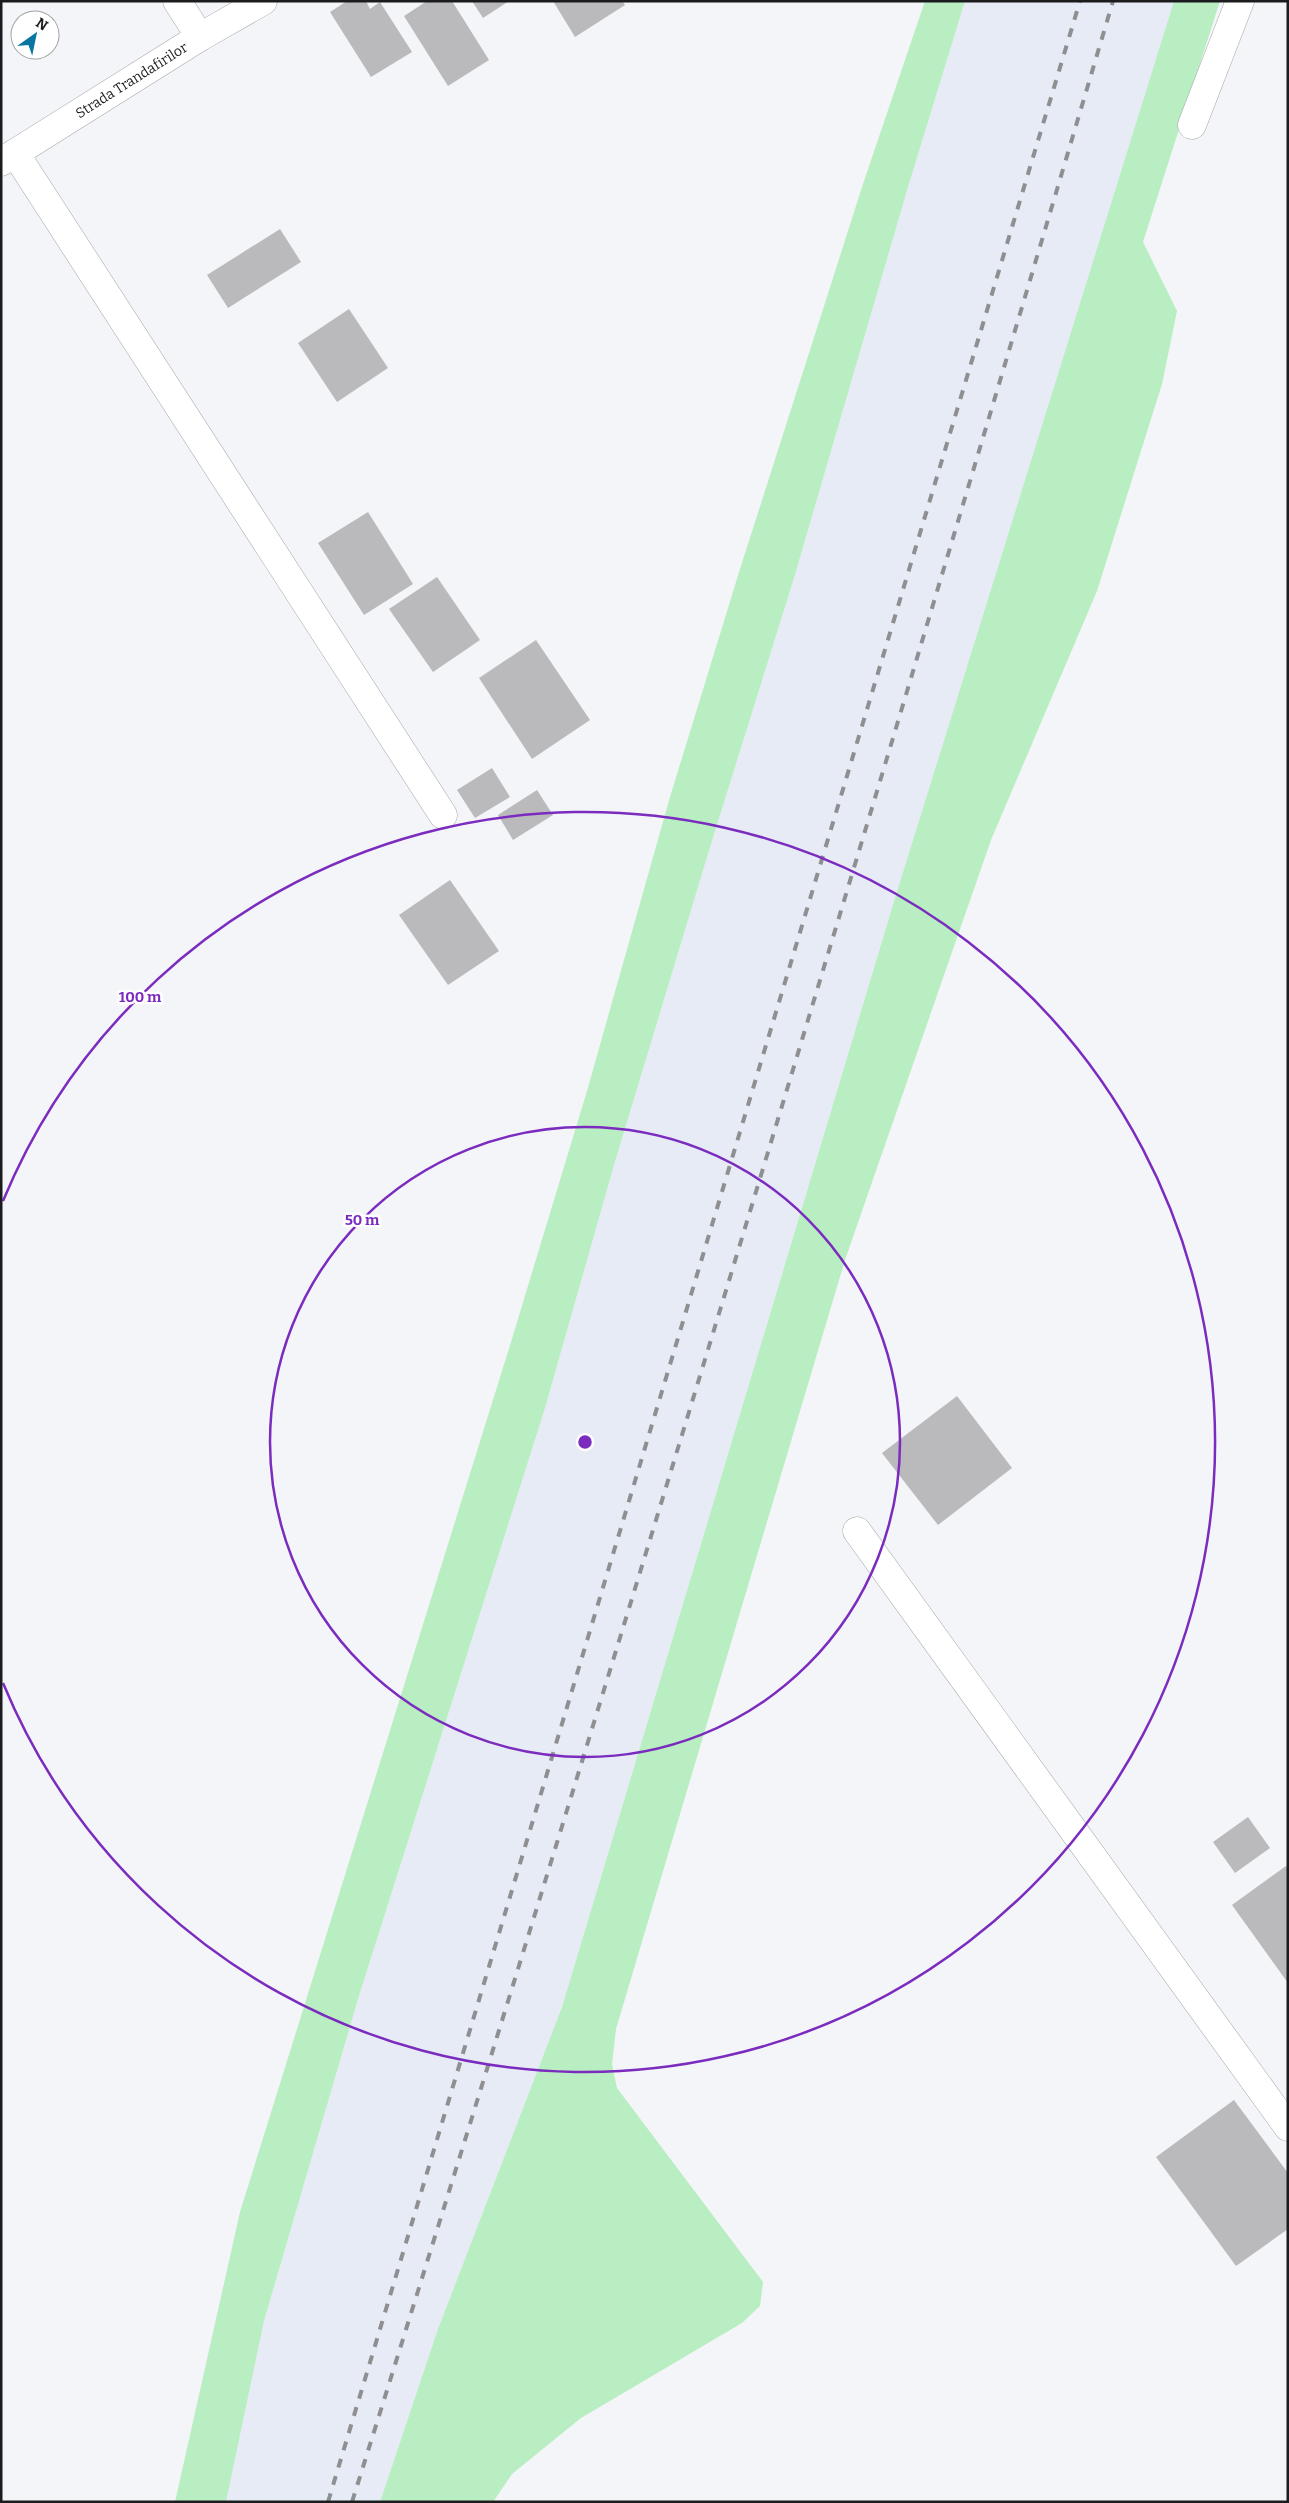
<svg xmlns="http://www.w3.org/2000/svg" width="1289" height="2503" viewBox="0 0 1289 2503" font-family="Bitter,serif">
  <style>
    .built { fill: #e7ebf5 }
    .green { fill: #b8eec1 }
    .building { fill: #bababd }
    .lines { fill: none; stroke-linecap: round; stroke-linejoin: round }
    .street-casing { stroke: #a6a7aa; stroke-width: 29 }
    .street { stroke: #fff; stroke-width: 28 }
    .rail { stroke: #8e8f91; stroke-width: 4; stroke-dasharray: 9 9; stroke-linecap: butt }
    .ring { fill: none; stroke: #7b2cbf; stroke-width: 2.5 }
    .labels { text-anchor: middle; stroke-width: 5; stroke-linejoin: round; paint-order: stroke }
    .street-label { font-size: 14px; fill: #1b1c1d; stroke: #fff }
    .centre { fill: #7b2cbf; stroke: #fff; stroke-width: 2.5 }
    .ring-label { font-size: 15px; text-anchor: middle; font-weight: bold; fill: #7b2cbf; stroke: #fff; stroke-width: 5; stroke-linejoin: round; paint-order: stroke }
  </style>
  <rect width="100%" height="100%" fill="#f4f5f8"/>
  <polygon class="built" points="965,1 1174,1 895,898 562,2007 438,2329 380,2502 226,2502 264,2321 358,1999 545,1408 614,1165 711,844 794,578 908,187"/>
  <g class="green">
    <polygon points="925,1 965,1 908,187 794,578 711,844 614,1165 545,1408 358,1999 264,2321 226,2502 175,2502 240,2212 511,1342 587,1091 670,797 740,569 863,184"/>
    <polygon points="1174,1 1220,1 1143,242 1177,311 1162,384 1097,591 991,840 845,1260 616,2029 612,2064 617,2088 763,2282 760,2306 742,2323 581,2418 512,2474 493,2502 380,2502 438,2329 562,2007 895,898"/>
  </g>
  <g class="building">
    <polygon points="347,1 366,1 370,9 380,2 412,52 371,77 330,12"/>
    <polygon points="427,1 452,1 489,60 448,86 404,16"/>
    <polygon points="472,1 509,1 483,18"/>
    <polygon points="553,1 622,1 625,5 575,37"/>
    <polygon points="280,229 301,262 228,308 207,275"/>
    <polygon points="349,309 388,368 337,402 298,343"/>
    <polygon points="368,512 413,584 364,615 318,543"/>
    <polygon points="437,577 480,640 433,672 389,609"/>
    <polygon points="536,640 590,720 532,759 479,678"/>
    <polygon points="492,768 510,797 475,818 457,790"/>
    <polygon points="537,790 553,815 513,840 498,815"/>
    <polygon points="450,880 499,951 448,985 399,915"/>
    <polygon points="957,1396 1012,1468 938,1525 882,1453"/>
    <polygon points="1248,1817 1270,1848 1235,1873 1213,1842"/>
    <polygon points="1286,1866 1288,1868 1288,1983 1232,1905"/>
    <polygon points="1234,2100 1288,2173 1288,2229 1236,2266 1156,2157"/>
  </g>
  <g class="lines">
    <g class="street-casing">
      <g id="street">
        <polyline points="177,1 200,37"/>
        <polyline points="1192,125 1240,1"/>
        <polyline points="15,153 443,815"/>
        <path id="s1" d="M 1,162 L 200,37 L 263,1"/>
        <polyline points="857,1531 1288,2127"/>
      </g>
    </g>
    <use href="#street" class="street"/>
    <g class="rail">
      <polyline points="328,2502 1080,1"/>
      <path d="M 352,2502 C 613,1670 865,837 1113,1"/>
    </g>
  </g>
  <g class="ring">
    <circle cx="585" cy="1442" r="315"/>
    <path d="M3 1201A630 630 0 1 1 3 1683"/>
  </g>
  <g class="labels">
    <g class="street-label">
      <text dy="5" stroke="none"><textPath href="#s1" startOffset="154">Strada Trandafirilor</textPath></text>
    </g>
  </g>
  <circle cx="585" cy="1442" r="8" class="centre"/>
  <g class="ring-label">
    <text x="140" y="1002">100 m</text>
    <text x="362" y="1225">50 m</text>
  </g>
  <rect width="1289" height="2503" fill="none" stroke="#1b1c1d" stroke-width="5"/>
  <g transform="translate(35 35) rotate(33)"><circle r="24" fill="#ffffff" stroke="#a4a4a5"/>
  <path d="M0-4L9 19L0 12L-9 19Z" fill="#0976a1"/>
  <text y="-8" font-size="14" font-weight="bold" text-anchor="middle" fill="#1b1c1d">N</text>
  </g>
</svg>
